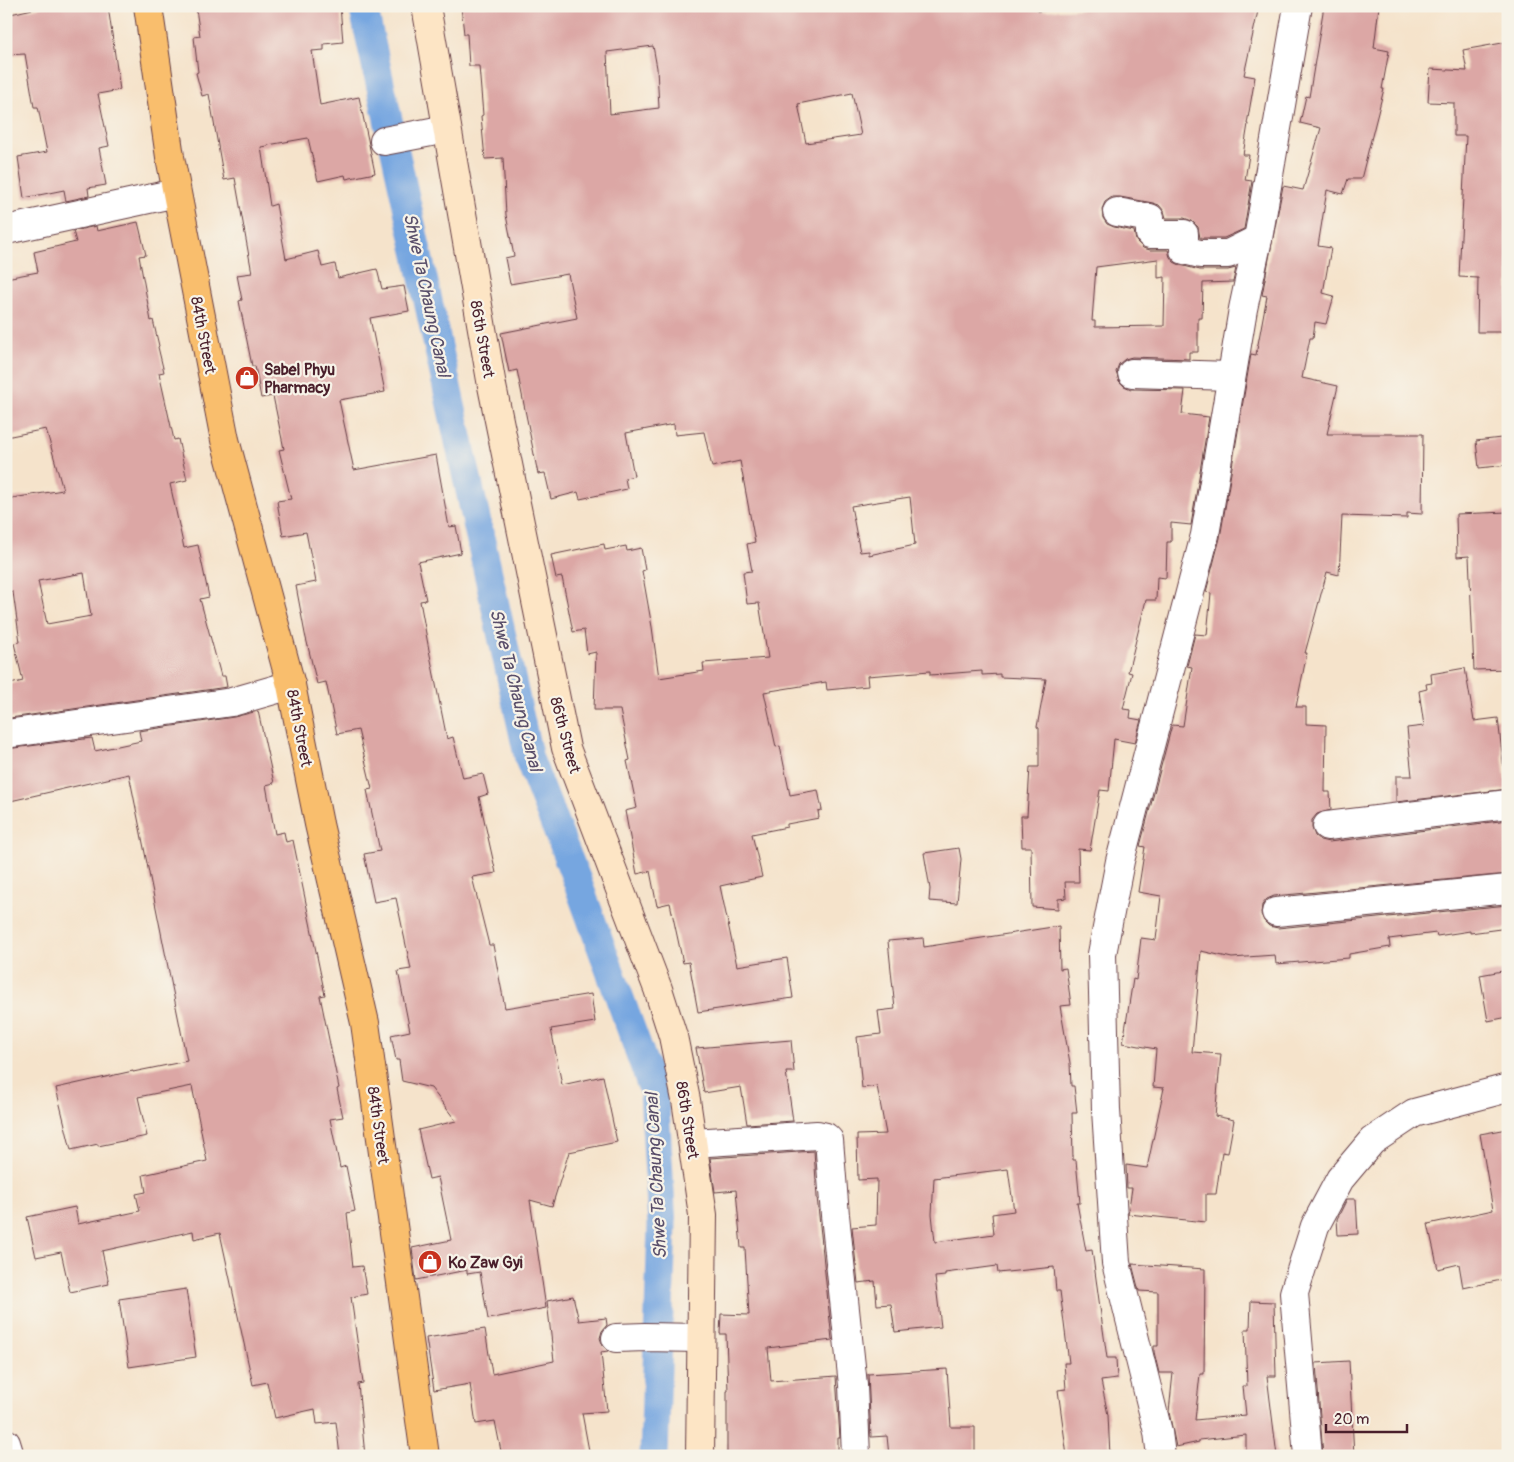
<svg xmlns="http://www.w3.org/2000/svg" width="1514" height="1462" viewBox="0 0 1514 1462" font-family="Pangolin,sans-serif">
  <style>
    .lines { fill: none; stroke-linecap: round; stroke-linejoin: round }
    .canal { stroke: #76a6e0; stroke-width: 29 }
    .building { fill: #dca7a5; fill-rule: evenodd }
    .minor-casing { stroke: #643c43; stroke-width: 30 }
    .secondary-casing { stroke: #643c43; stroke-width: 30 }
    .primary-casing { stroke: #643c43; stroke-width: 30 }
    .minor { stroke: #fff; stroke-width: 28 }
    .secondary { stroke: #fde5c5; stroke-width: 28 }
    .primary { stroke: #f9be6d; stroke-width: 28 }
    .labels { text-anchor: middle; stroke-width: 4.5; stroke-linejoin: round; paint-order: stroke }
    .street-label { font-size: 16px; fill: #4a1f2b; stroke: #f7f3e8 }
    .poi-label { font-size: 16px; font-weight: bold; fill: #4a1f2b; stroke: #f7f3e8; text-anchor: start }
    .water-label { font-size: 18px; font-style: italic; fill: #594e6a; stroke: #f7f3e8 }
  </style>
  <rect width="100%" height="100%" fill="#f7f3e8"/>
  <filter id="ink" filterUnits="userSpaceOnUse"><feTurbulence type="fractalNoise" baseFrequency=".02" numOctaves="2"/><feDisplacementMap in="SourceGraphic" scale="10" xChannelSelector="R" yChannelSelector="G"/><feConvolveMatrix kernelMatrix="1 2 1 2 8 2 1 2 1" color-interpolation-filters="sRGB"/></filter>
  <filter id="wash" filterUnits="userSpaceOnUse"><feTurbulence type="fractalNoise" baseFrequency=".0096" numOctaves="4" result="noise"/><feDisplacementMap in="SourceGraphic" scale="20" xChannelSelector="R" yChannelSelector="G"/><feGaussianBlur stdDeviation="1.12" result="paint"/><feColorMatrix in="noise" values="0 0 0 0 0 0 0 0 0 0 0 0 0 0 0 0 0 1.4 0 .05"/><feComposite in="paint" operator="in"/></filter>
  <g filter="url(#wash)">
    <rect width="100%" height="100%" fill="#f5e3cb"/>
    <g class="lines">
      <polyline class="canal" points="363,6 529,759 576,878 654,1092 662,1225 654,1456"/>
    </g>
    <g id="blocks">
      <g class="building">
        <polygon points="46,6 108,6 120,90 98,94 109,146 99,148 106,185 88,188 89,196 66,201 64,190 24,198 18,157 47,152 38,107 34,107 25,54 6,55 6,15"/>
        <polygon points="214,6 340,6 343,42 324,44 324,50 312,51 320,105 359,97 375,173 346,179 345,175 318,181 308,138 268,145 268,146 261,147 270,206 276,204 286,259 318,251 322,267 335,264 338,278 377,269 382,289 404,286 409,311 370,318 385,392 339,400 354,470 436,455 449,527 456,526 461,553 418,562 426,600 420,601 429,650 447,739 453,737 463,778 483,774 488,794 479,797 496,873 472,877 489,945 493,945 505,1008 591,994 595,1022 551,1029 562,1085 603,1076 617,1142 569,1152 552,1206 530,1200 546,1308 488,1319 480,1272 467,1274 467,1270 416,1280 412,1248 451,1240 438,1177 429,1179 418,1130 456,1121 431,1088 402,1081 399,1060 396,1060 391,1035 410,1031 398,971 411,969 396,898 374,902 364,854 380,851 367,790 372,789 358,730 337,734 326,682 317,684 305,634 296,586 316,582 306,532 283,536 277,501 291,499 279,450 284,449 273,396 261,398 255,366 252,366 239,301 242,300 237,275 252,273 235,178 224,180 209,94 202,96 196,73 198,72 194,37 200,36 196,9"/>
        <path d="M 461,6 L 1037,6 L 1037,11 L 1110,8 L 1110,6 L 1259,6 L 1244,75 L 1255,77 L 1247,124 L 1248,124 L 1243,155 L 1249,155 L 1245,180 L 1252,181 L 1244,229 L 1224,238 L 1200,238 L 1198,227 L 1192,221 L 1184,218 L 1166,218 L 1164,211 L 1159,205 L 1153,203 L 1120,197 L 1112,197 L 1105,202 L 1102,209 L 1103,218 L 1107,224 L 1114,227 L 1134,231 L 1136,241 L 1143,248 L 1150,250 L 1168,250 L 1170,257 L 1174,262 L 1180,265 L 1200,270 L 1228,270 L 1236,268 L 1233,282 L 1203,283 L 1202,318 L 1198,318 L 1198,352 L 1189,352 L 1189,359 L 1132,357 L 1125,359 L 1119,364 L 1116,372 L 1119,381 L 1124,386 L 1131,389 L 1185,390 L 1182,414 L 1209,417 L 1191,525 L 1171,523 L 1171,542 L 1167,542 L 1166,578 L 1157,577 L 1156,600 L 1146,600 L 1128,672 L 1132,673 L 1123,709 L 1131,710 L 1130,718 L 1141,720 L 1135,743 L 1114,739 L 1109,791 L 1100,790 L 1090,850 L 1078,849 L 1079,882 L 1065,882 L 1066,898 L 1058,899 L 1058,909 L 1032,907 L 1031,847 L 1022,847 L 1021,816 L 1027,816 L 1030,767 L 1039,767 L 1039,728 L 1037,727 L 1046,679 L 1000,677 L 1000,674 L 982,675 L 982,671 L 930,675 L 930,671 L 867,676 L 868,686 L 827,690 L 826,682 L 764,692 L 776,747 L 780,746 L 790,795 L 818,790 L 822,810 L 818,811 L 819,818 L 787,824 L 787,827 L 752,834 L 762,877 L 720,886 L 737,966 L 787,958 L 793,998 L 698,1012 L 689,962 L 683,963 L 670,903 L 657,906 L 650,871 L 637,874 L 625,811 L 637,808 L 627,761 L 630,760 L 620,710 L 594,710 L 596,652 L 587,654 L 584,630 L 573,632 L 562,577 L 556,578 L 551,555 L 604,544 L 605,550 L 626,546 L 627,551 L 641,548 L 645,570 L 642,571 L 652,627 L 659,678 L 704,671 L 703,663 L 768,658 L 759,603 L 747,604 L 743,572 L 752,571 L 747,544 L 755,542 L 740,461 L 712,467 L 704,432 L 675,435 L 674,424 L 626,433 L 634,476 L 625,478 L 627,489 L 580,499 L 578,492 L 551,499 L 545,473 L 538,474 L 517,370 L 509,372 L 501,333 L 577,318 L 568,274 L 510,284 L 505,258 L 514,256 L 506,215 L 503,158 L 485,159 L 481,116 L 483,115 L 479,66 L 469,66 L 467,34 L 464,34 ZM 653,46 L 657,68 L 659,108 L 610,114 L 607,52 ZM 852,93 L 861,135 L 806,143 L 798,104 ZM 1158,259 L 1158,278 L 1165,277 L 1164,326 L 1095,327 L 1095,321 L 1092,321 L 1096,267 ZM 910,497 L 915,545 L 869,555 L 869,551 L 860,552 L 851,506 Z"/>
        <polygon points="1324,6 1379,6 1374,48 1389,51 1382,89 1384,89 1361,179 1348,179 1343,194 1327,190 1318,246 1331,248 1323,293 1334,296 1326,324 1315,322 1313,338 1310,338 1302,378 1338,386 1327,434 1423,434 1422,514 1407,513 1407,518 1342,516 1339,575 1327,572 1305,653 1307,653 1296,707 1306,707 1306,724 1326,725 1325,792 1330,792 1331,810 1317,814 1312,820 1312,828 1315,836 1320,840 1329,842 1508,820 1508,874 1274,896 1267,899 1262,905 1261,914 1264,921 1269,926 1278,928 1508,905 1508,928 1470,933 1470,931 1437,936 1436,933 1389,939 1390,947 1349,954 1349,958 1276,964 1275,955 1232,958 1201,951 1192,1052 1221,1054 1215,1116 1234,1120 1228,1153 1222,1152 1216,1194 1206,1194 1206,1222 1128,1214 1132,1188 1127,1188 1126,1165 1147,1168 1164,1088 1153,1087 1156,1049 1123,1043 1133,979 1136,980 1141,938 1156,940 1161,896 1138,892 1145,847 1140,846 1172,725 1183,726 1192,667 1187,666 1195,634 1207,635 1211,593 1206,592 1220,538 1251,354 1256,355 1267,296 1262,295 1283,186 1303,190 1321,128 1300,123 1306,96 1309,97"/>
        <polygon points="1508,42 1508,332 1477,332 1478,278 1459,277 1466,136 1454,136 1454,103 1428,102 1430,69 1467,71 1463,50"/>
        <path d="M 138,222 L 146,255 L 139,256 L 151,321 L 153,320 L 159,346 L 158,347 L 164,372 L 159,373 L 174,440 L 178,439 L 187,480 L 170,484 L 184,548 L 198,545 L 209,597 L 200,599 L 221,676 L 225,676 L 227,687 L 10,718 L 6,698 L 6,685 L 23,681 L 14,643 L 20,642 L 13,592 L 6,593 L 6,499 L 63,490 L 46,429 L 6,437 L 6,278 L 38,272 L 34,252 L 76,242 L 73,231 L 96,226 L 97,231 ZM 84,573 L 91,616 L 47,624 L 38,581 Z"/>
        <polygon points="1501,438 1501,440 1508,439 1508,465 1479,468 1476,441"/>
        <polygon points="1508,512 1508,669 1474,670 1469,556 1457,557 1456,514"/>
        <polygon points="1465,668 1474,721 1498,718 1505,780 1508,779 1508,789 1396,802 1396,776 1412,776 1407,728 1424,726 1419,691 1427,689 1426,684 1432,683 1431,674"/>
        <polygon points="258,711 274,783 266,785 275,834 284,832 286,842 293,840 325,995 320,996 339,1088 337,1089 343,1117 330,1119 340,1168 346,1166 355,1211 347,1213 353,1267 362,1266 367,1294 351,1297 363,1383 358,1384 365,1456 340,1456 336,1422 317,1424 315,1409 275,1418 267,1382 253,1385 220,1233 194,1239 193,1231 102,1251 109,1284 70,1292 61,1252 36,1257 27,1217 75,1207 78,1224 140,1211 136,1194 146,1192 143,1175 207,1161 192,1086 138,1097 147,1136 98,1146 98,1144 71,1150 56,1088 133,1071 133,1072 187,1061 129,774 6,802 6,749 92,738 95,751 141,741 139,731 234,717"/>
        <polygon points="959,848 961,859 957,903 929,901 930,889 924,853"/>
        <path d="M 1059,926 L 1060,969 L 1066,968 L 1071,1005 L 1060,1006 L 1070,1063 L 1071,1086 L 1074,1086 L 1077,1113 L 1072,1113 L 1073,1160 L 1076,1160 L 1080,1203 L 1077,1203 L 1086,1251 L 1092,1250 L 1107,1358 L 1116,1358 L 1117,1379 L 1101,1381 L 1108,1415 L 1110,1456 L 1067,1456 L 1058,1390 L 1066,1389 L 1064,1363 L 1069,1363 L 1060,1291 L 1056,1291 L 1054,1267 L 998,1273 L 997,1266 L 945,1273 L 945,1276 L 935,1277 L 941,1327 L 895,1332 L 891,1304 L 877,1305 L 875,1281 L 858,1283 L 852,1227 L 876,1225 L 877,1179 L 858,1180 L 857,1135 L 886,1134 L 877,1086 L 862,1088 L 857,1037 L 881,1034 L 878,1011 L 895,1009 L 888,941 L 923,938 L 924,947 ZM 1008,1169 L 1014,1211 L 992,1214 L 994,1234 L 935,1242 L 932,1214 L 934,1178 Z"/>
        <polygon points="1508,970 1508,1017 1488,1021 1480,975"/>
        <polygon points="791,1040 794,1072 786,1072 793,1121 747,1124 741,1087 704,1093 696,1048"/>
        <polygon points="1508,1129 1508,1258 1503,1259 1506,1279 1463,1288 1459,1264 1438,1269 1428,1224 1493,1210 1480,1134"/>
        <polygon points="814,1151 817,1197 832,1340 768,1348 771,1381 836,1376 840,1438 838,1438 838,1456 783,1456 783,1453 757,1456 727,1456 727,1391 728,1391 726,1334 720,1334 721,1314 749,1315 745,1248 741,1248 736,1190 715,1192 710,1158"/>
        <polygon points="1347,1199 1356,1199 1358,1234 1338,1235 1337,1219"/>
        <polygon points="1132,1264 1205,1269 1204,1374 1200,1374 1195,1420 1246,1415 1243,1386 1247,1386 1245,1329 1250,1329 1251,1301 1274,1302 1276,1376 1267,1376 1277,1456 1246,1456 1246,1435 1199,1440 1199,1442 1176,1447 1169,1412 1173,1373 1159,1373 1154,1352 1154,1346 1158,1346 1158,1292 1139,1291"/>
        <polygon points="186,1289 196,1357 129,1367 119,1299"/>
        <polygon points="573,1296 579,1321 606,1318 607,1325 602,1331 600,1338 603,1346 608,1351 601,1352 607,1411 582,1413 590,1456 502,1456 495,1421 476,1424 470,1384 434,1390 426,1338 485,1329 492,1374 554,1361 547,1301"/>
        <polygon points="1349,1361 1354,1456 1323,1456 1316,1363"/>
        <polygon points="947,1369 951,1427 975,1427 975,1456 889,1456 887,1436 871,1437 868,1374"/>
      </g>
    </g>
  </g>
  <g filter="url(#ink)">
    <use href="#blocks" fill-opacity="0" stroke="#643c43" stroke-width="1"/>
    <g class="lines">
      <g class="minor-casing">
        <g id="minor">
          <polyline points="384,141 447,129"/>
          <polyline points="1117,212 1150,218 1150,234 1184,234 1184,250 1200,254 1228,254 1258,239"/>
          <polyline points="6,230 176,193"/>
          <polyline points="1132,373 1231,376"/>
          <polyline points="6,734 232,702 291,685"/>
          <polyline points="1327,826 1508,804"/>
          <polyline points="1276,912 1508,889"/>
          <polyline points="693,1143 817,1135 826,1137 829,1140 835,1215 853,1385 856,1456"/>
          <polyline points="616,1338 645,1337 700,1338"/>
          <polyline points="6,1443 10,1456"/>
          <polyline points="1161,1456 1158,1432 1116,1263 1106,1110 1102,954 1120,861 1205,535 1243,309 1258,239 1298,6"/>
          <polyline points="1308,1456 1294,1293 1315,1226 1340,1179 1372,1141 1414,1113 1508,1088"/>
        </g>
      </g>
      <g class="secondary-casing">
        <polyline id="secondary" points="426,6 492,386 566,748 658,989 673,1036 686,1100 703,1215 700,1456"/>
      </g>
      <g class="primary-casing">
        <polyline id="primary" points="148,6 170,157 225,440 291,685 319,824 365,1023 425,1456"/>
      </g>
      <use href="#minor" class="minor"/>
      <use href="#secondary" class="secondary"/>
      <use href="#primary" class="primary"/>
    </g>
  </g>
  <defs>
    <g id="shop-disc" transform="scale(1.25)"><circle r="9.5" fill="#c8321e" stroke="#f7f3e8"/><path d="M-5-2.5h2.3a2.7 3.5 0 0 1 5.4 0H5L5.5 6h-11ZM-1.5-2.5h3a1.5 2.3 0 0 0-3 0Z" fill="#fff"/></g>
  </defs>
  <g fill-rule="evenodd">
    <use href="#shop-disc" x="247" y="378"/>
    <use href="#shop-disc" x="430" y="1262"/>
  </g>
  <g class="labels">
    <g class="street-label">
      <text transform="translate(204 335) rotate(79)" y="6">84th Street</text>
      <text transform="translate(483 339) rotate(80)" y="6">86th Street</text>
      <text transform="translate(300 728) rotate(79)" y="6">84th Street</text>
      <text transform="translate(566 735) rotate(75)" y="6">86th Street</text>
      <text transform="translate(688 1120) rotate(81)" y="6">86th Street</text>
      <text transform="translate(379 1125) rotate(82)" y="6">84th Street</text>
    </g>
    <g class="poi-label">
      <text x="264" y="375">Sabel Phyu<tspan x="264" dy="18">Pharmacy</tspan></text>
      <text x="448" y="1268">Ko Zaw Gyi</text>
    </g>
    <g class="water-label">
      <text transform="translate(427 295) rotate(78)" y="6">Shwe Ta Chaung Canal</text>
      <text transform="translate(516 690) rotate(76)" y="6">Shwe Ta Chaung Canal</text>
      <text transform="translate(656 1176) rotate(-93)" y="6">Shwe Ta Chaung Canal</text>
    </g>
  </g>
  <rect width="1514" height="1462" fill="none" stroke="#f7f3e8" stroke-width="25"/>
  <path d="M1326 1424v8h81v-8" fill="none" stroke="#4a1f2b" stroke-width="2.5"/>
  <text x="1334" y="1424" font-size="15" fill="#4a1f2b" stroke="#f7f3e8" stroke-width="4" paint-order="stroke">20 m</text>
</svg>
